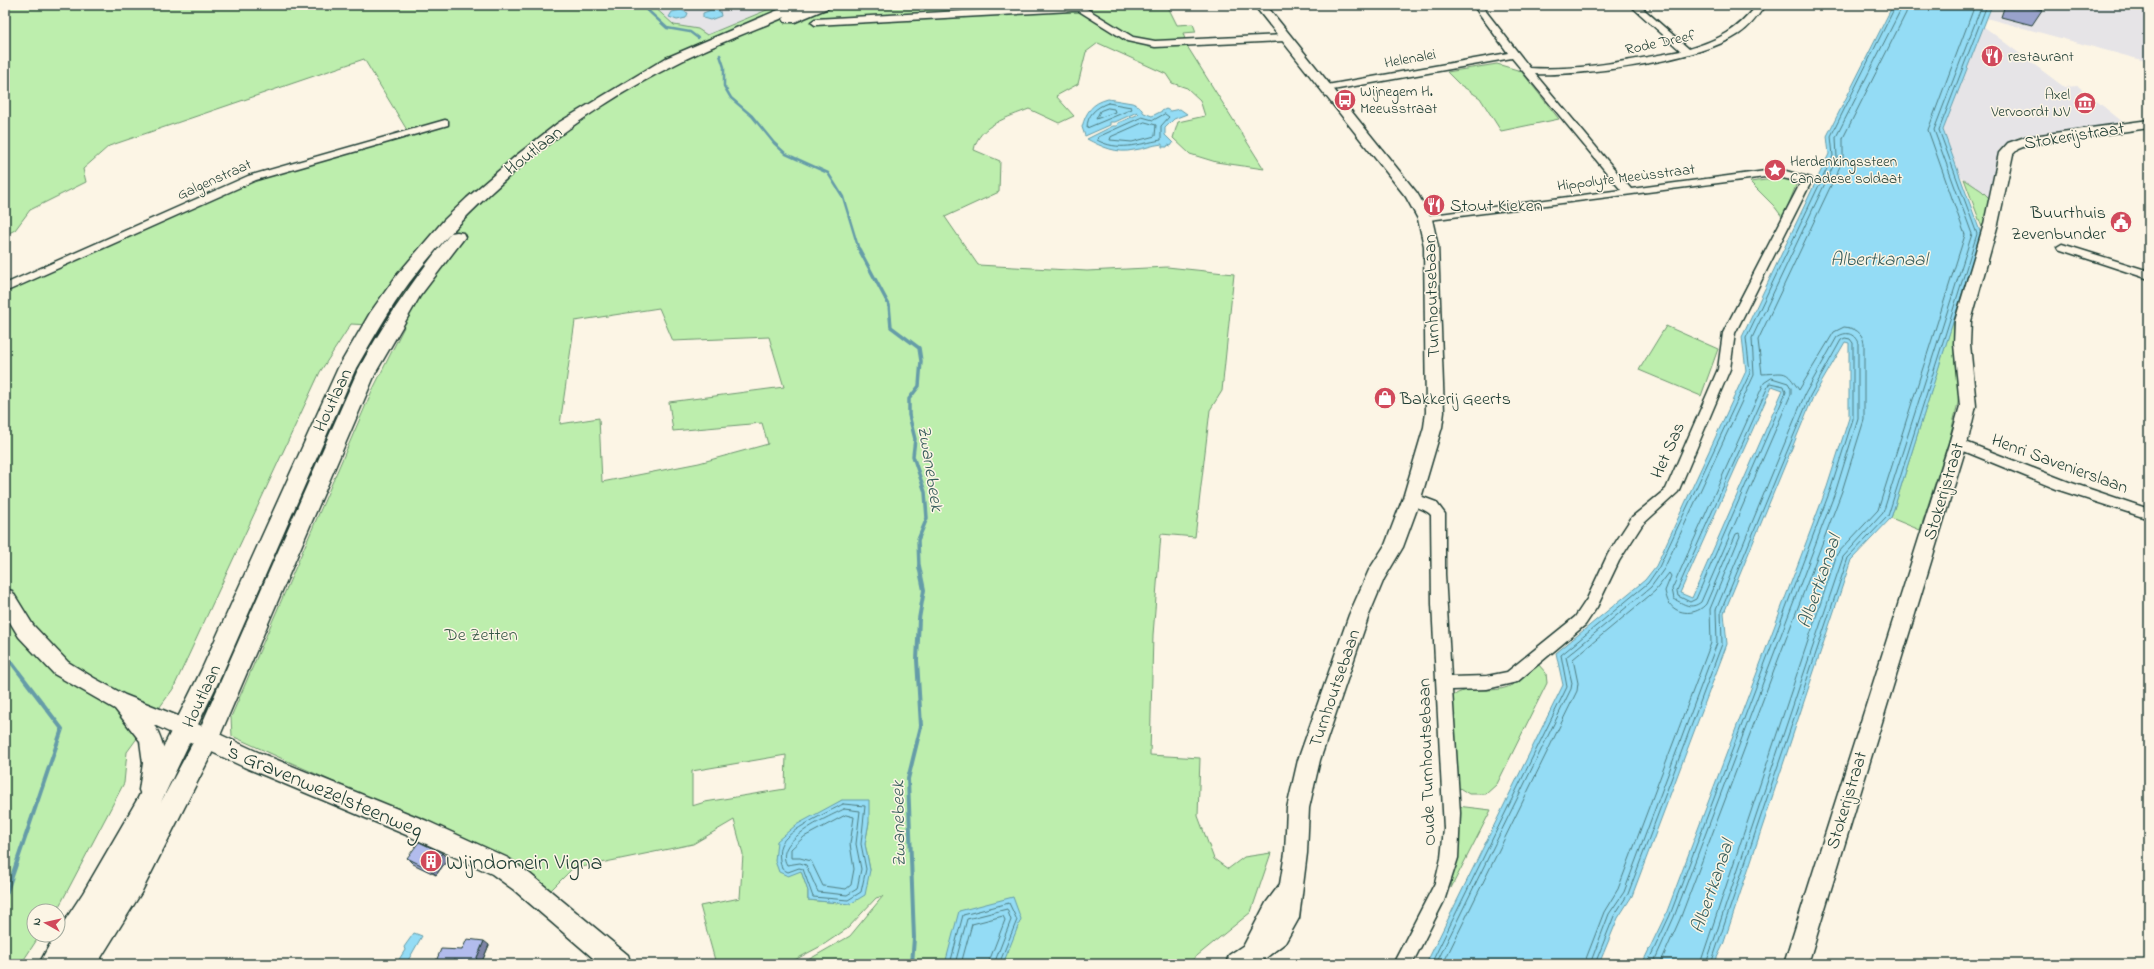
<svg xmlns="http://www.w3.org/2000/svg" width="2154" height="969" viewBox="0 0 2154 969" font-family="'Indie Flower',sans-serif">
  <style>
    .built { fill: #e6e4e7 }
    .green { fill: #bdeead; stroke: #6e9670; fill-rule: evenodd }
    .water { fill: #94dcf5; stroke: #659ca8; fill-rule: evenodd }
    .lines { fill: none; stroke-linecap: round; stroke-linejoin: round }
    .shore { stroke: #4e7d81; stroke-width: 1 }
    .stream-far2 { stroke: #659ca8; stroke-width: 2.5 }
    .stream-far1 { stroke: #659ca8; stroke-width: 3.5 }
    .stream { stroke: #659ca8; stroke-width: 4 }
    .street-casing { stroke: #1f3d34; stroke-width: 3 }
    .secondary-casing { stroke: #1f3d34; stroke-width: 3 }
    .primary-casing { stroke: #1f3d34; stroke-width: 3 }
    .street { fill: #fcf5e5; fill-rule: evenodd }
    .secondary { fill: #fcf5e5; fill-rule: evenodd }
    .primary { fill: #fcf5e5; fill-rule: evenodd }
    .wall { fill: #99a2cc; stroke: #1f3d34 }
    .shaded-wall { fill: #7d84a6; stroke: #1f3d34 }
    .building { fill: #b2bced; stroke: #1f3d34 }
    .labels { text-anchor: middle; stroke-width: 3; stroke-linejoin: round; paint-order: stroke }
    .far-street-label { font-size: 15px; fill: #1f3d34; stroke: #fcf5e5 }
    .far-poi-label { font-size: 15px; fill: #1f3d34; stroke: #fcf5e5; text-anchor: start }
    .street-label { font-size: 18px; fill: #1f3d34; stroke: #fcf5e5 }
    .poi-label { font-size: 18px; fill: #1f3d34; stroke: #fcf5e5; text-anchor: start }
    .park-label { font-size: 18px; fill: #375846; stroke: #fcf5e5 }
    .water-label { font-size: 19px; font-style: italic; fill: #365d5b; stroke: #fcf5e5 }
    .near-street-label { font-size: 22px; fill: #1f3d34; stroke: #fcf5e5 }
    .near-poi-label { font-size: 22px; fill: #1f3d34; stroke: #fcf5e5; text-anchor: start }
  </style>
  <rect width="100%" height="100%" fill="#fcf5e5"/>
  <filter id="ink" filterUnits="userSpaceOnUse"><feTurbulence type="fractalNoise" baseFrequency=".025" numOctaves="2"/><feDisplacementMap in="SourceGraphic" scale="8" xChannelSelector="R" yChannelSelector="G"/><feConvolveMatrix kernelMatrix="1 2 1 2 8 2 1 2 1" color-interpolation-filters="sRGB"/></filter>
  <g filter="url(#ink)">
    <g class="built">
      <polygon points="652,5 779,5 707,36 698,29 674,25"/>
      <polygon points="1992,5 2149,5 2149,62 1986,18"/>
      <polygon points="1983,26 2064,87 2078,86 2124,123 2022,136 2012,140 1999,150 1989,198 1982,191 1960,176 1943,130"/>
    </g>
    <g class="green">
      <path d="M 5,5 L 652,5 L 674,25 L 698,29 L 707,35 L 779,5 L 1159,5 L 1168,7 L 1177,25 L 1193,24 L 1196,32 L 1183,33 L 1187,46 L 1264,169 L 1216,162 L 1190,154 L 1173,138 L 1178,122 L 1205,116 L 1200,100 L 1187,88 L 1172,83 L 1166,74 L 1098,43 L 1086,52 L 1078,84 L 1056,96 L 1074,116 L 1059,123 L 1029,109 C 1009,117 978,125 974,150 L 1000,161 L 999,192 L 945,217 L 978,265 L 1087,271 L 1167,267 L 1234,274 L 1222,391 L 1210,410 L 1195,537 L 1161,534 L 1153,635 L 1150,755 L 1200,758 L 1198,816 L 1214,859 L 1228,869 L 1244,857 L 1271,853 L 1251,912 L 1187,964 L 801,964 L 850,936 L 883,896 L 876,898 L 848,928 L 823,945 L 787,964 L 716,964 L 700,906 L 740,898 L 743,854 L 734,820 L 693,844 L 572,869 L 549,892 L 398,811 L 232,736 L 231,717 L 371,393 L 404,327 L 351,324 L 320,372 L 173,689 L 127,752 L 124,783 L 62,901 L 56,911 L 34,911 L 34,935 L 40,935 L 21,964 L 5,964 L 5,291 L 250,181 L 410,135 L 364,59 L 109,146 L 83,169 L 86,182 L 30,210 L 15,230 L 5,235 ZM 659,308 L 673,341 L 769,337 L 784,387 L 669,402 L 673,431 L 762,423 L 768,444 L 699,463 L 602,482 L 599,418 L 560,424 L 575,321 ZM 786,755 L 785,789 L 705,802 L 692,806 L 692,771 ZM 842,800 L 869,822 L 865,844 L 870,870 L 850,904 L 808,900 L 808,891 L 801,871 L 825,811 Z"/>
      <polygon points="1497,64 1521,71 1559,119 1501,131 1480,98 1459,84 1447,72"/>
      <polygon points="1782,178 1797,183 1783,218 1774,206 1750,182"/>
      <polygon points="1964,179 1982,191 1989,198 1983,230"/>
      <polygon points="1954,318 1954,354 1959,389 1958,403 1949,440 1920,530 1891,518"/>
      <polygon points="1666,326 1718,349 1701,396 1639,370"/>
      <path d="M 1538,664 L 1546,673 L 1547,683 L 1497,784 L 1486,794 L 1469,794 L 1458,787 L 1452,697 C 1467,683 1492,696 1512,685 C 1521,680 1530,670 1538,664 Z"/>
      <polygon points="1457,806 1491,810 1451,888"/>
    </g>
    <g class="water">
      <path d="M 1893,5 L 1992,5 L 1943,130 L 1981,234 L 1891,518 L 1851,560 L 1723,945 L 1714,964 L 1642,964 L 1666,914 L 1827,487 L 1849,418 L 1849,343 L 1845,342 L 1813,397 L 1724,613 L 1727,644 L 1632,896 L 1618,918 L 1599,964 L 1426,964 L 1563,685 L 1556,653 L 1645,580 L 1656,566 L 1746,371 L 1742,337 L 1829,154 L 1827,136 ZM 1772,386 L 1783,390 L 1692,598 L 1680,593 Z"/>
      <polygon points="681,10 688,13 686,18 677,20 669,17 672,12"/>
      <polygon points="711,10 720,11 721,16 710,20 703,18 703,13"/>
      <path d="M 1108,99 L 1132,103 L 1139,106 L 1144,113 L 1152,116 L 1166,109 L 1170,111 L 1180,109 L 1187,114 L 1174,119 L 1165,128 L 1165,135 L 1173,143 L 1171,146 L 1168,145 L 1167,147 L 1162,147 L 1162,144 C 1152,145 1144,149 1134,150 C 1117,154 1102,147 1087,139 L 1113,126 L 1117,126 L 1118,123 L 1139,114 L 1137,112 L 1115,122 L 1110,122 L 1110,125 L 1085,136 L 1082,127 C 1086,112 1092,103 1108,99 Z"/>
      <polygon points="842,800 869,800 869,822 865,844 870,870 865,895 850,904 808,900 808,891 801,871 788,876 779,872 775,861 777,841 796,825"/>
      <polygon points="1013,897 1021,919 1003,964 945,964 959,911"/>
      <polygon points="414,933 422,936 406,964 398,961 405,950 404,947"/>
    </g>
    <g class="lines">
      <g class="shore">
        <path d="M 1108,103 L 1131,107 L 1132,109 L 1087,128 C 1087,115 1096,107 1108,103 Z"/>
        <polygon points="1108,108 1114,109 1115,112 1096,119 1100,111"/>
        <path d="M 1165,114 L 1169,117 L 1161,126 L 1161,140 C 1139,144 1118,152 1097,140 L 1098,137 L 1142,117 L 1153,120 Z"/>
        <polygon points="1145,122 1156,125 1155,136 1132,142 1110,140 1111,137"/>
        <path d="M 1772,378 L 1788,383 L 1791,388 L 1791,394 L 1701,602 C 1691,610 1684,604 1674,599 L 1672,589 L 1764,383 Z"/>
        <polygon points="1770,383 1784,386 1786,392 1696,599 1690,602 1678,596 1677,591"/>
        <path d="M 843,804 L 865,806 L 861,844 L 866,869 L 861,892 L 848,900 L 813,897 L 803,869 L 799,868 L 788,872 L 782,869 C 780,862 778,852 781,845 C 787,830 829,812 843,804 Z"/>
        <path d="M 844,809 L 860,811 L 856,844 L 861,869 L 857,889 L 847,895 L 818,892 L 806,865 L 800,863 L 787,865 C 772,840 827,818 844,809 Z"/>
        <polygon points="846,815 854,817 850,844 854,869 851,885 846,889 823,886 811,861 800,858 791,858 791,849 804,837"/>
        <polyline points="950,964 963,915 1009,903 1017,920 999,964"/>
        <polyline points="955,964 967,919 1007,909 1011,920 994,964"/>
        <polyline points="961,964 972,924 1003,916 1005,920 988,964"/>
        <polyline points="1431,964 1567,687 1561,655 1648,583 1659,567 1750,373 1746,338 1833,156 1831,136 1896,5"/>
        <polyline points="1436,964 1571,689 1572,683 1566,657 1651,587 1664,569 1754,375 1752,338 1837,158 1836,137 1900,11 1901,5"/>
        <path d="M 1443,964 L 1577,691 L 1578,683 L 1573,659 L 1655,591 L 1669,573 L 1671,576 L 1665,591 C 1666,595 1667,600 1669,603 C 1678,616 1697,615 1706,604 L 1736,534 L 1739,533 L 1740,536 L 1710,609 L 1711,643 L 1618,889 L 1604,912 L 1584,964"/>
        <path d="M 1590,964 L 1609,914 L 1624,892 L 1717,643 L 1716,610 L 1805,394 L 1837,337 C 1846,331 1854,333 1858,343 L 1858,419 L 1836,490 L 1674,917 L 1653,964"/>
        <polyline points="1595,964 1614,916 1628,894 1722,644 1721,611 1810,396 1841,340 1845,338 1850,339 1853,343 1853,419 1831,488 1670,915 1647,964"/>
        <path d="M 1660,964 L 1680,919 L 1842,491 L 1864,420 L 1864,343 C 1862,332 1855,328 1844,327 L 1834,332 L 1799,390 C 1785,369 1787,373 1762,374 L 1758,340 L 1843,160 L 1843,138 L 1906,13 L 1907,5"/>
        <polyline points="1700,964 1837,554 1878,510 1965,235 1928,130 1975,5"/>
        <polyline points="1706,964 1843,557 1883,513 1972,234 1934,130 1982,5"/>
        <polyline points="1711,964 1848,558 1888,516 1977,234 1939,130 1987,5"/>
      </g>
      <g class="stream-far2">
        <polyline points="642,5 667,28 690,32 698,38"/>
        <polyline points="720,55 724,67 724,86 731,98 752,116 774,143 786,154 828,173 843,197 859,250"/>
      </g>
      <polyline class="stream-far1" points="859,249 889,305 891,327 919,348 921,361 919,386 909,399 909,415 915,439 913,456 925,492 927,518 918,540 919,567"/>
      <g class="stream">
        <polyline points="5,654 62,729 5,897"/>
        <polyline points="912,964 914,938 908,779 921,726 917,660 919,619 924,590 919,566"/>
      </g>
      <g class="street-casing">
        <g id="street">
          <polygon points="1072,5 1084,7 1133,37 1155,41 1285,35 1289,38 1285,41 1155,47 1127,41 1079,11 1072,11 815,25 811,22 815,19"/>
          <path d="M 1473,5 L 1481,5 L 1530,68 C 1580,71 1631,60 1681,51 L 1630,5 L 1639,5 L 1689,49 C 1720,39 1737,31 1757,5 L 1765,5 C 1758,16 1750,27 1739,34 C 1699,61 1583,76 1535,74 L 1631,189 L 1773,170 L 1786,171 L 1811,178 L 1812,180 L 1735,333 L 1730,369 L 1678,492 L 1642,525 L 1619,561 L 1597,607 L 1585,625 L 1517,682 L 1487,689 L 1452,690 L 1460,813 L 1458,858 L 1444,901 L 1412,964 L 1393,964 L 1435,883 L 1441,858 L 1444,829 L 1432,604 L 1431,515 C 1425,508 1410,507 1405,498 L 1407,494 L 1412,493 L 1436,502 L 1445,514 L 1445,574 L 1451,677 L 1487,676 L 1507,672 L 1575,617 L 1587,599 L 1608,554 L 1632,517 L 1666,489 L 1718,369 L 1723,333 L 1801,182 L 1773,176 L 1421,221 L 1420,219 L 1421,217 L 1425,216 L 1621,190 L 1512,58 L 1327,91 L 1322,88 L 1327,85 L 1508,53 Z"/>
          <polygon points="445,120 448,121 448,125 256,180 5,292 5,284 248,176"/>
          <polygon points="2062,244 2149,271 2149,279 2058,249 2057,247"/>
          <polygon points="1958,439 2069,482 2149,509 2149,519 2059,490 1954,447 1952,444 1954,441"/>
        </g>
      </g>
      <g class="secondary-casing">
        <g id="secondary">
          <polygon points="1254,5 1266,5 1417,193 1432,219 1438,246 1444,412 1442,427 1421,498 1403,547 1384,579 1369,615 1320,760 1309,808 1307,853 1299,918 1285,943 1258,964 1226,964 1229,955 1244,945 1266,903 1280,884 1285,853 1287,808 1298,760 1349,615 1369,570 1385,545 1403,498 1424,427 1426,412 1424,246 1418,219 1406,197"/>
          <polygon points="2149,120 2149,128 2028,145 2018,149 2013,154 1998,224 1971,321 1970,344 1976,406 1967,444 1808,964 1784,964 1949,444 1960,406 1954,344 1955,321 1984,224 1999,153 2008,143 2025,137"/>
          <path d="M 5,589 L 12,591 L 33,625 L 68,662 L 94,678 L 125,695 L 193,722 L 260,753 L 427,821 L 508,858 L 530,874 L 628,955 L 631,964 L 600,964 L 514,890 L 492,874 L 411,837 L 244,767 L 154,725 C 168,746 168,775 158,797 L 150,800 L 142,797 L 139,790 L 143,763 L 140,741 L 115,709 L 54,674 L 19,637 L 5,614 Z"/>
        </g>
      </g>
      <g class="primary-casing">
        <path id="primary" d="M 790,5 L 808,5 L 806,7 L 812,5 L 830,5 L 828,8 L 795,22 L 785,22 L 783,19 L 785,17 C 749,32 711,46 676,64 C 575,114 477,193 409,283 C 389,310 373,339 356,368 L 222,674 L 161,802 L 198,733 L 357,372 C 384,322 415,277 451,233 L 457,232 L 463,233 L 465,237 L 420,296 L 376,372 L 215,747 L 141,893 L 97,964 L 69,964 L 71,959 L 68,964 L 39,964 L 55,935 L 58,935 L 58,931 L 83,893 L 137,800 L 201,671 L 338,368 L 370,313 L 397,275 L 444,220 L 467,198 L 517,155 L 558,123 L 666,58 Z"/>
      </g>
      <use href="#street" class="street"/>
      <use href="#secondary" class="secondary"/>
      <use href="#primary" class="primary"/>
    </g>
    <g class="wall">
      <polygon points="2005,5 2044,5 2042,10 2032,25 2001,17"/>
      <polygon points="407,858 448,859 436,875 413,864"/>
      <polygon points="489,945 481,964 435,964 462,950"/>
    </g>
    <g class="shaded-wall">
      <polygon points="442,853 448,859 436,875 429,869"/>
      <polygon points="484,941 489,945 481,964 477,964 475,962"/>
      <polygon points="453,960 458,964 452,964"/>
    </g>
    <g class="building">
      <polygon points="2020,5 2044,5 2042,10"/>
      <polygon points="419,842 442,853 429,869 407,858"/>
      <polygon points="467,939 484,941 475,962 453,960 452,964 435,964 441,949 462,950"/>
    </g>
  </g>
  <defs>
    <g id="restaurant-disc" transform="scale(1.15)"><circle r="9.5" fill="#d1495b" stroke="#fcf5e5"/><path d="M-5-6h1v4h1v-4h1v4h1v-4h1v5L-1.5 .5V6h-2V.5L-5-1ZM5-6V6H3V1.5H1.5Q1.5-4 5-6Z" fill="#fff"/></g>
    <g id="bus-disc" transform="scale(1.15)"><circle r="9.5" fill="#d1495b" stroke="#fcf5e5"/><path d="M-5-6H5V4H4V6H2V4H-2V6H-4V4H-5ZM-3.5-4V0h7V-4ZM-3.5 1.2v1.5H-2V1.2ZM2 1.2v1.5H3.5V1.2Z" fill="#fff"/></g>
    <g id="museum-disc" transform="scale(1.15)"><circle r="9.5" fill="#d1495b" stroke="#fcf5e5"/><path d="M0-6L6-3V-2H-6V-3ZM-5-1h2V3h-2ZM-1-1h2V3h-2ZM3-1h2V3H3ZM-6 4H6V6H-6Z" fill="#fff"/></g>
    <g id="sight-disc" transform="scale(1.15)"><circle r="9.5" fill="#d1495b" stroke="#fcf5e5"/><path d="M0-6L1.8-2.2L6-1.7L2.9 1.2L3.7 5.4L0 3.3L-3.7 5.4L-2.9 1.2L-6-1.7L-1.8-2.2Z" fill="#fff"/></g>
    <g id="civic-disc" transform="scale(1.15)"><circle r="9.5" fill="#d1495b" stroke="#fcf5e5"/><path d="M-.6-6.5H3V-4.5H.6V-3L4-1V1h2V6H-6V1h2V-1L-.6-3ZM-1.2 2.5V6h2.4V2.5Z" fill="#fff"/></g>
    <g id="shop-disc" transform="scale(1.15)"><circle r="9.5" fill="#d1495b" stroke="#fcf5e5"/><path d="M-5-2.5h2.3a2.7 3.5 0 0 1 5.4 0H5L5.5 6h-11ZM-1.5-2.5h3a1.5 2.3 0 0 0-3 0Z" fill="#fff"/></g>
    <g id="building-disc" transform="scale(1.15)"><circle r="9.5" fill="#d1495b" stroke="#fcf5e5"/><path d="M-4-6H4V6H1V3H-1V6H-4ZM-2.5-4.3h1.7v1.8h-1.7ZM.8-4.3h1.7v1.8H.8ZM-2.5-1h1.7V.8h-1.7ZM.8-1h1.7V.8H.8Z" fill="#fff"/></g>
  </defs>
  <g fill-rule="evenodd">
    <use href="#restaurant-disc" x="1992" y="56"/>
    <use href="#bus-disc" x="1345" y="100"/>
    <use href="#museum-disc" x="2085" y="103"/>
    <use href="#sight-disc" x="1775" y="170"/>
    <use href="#restaurant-disc" x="1434" y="205"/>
    <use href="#civic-disc" x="2121" y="222"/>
    <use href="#shop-disc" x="1385" y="398"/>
    <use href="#building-disc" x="431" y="861"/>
  </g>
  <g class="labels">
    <g class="far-street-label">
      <text transform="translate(1660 42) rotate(-12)" y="5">Rode Dreef</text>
      <text transform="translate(1410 58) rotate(-10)" y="5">Helenalei</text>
      <text transform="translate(1626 177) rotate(-7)" y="5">Hippolyte Meeùsstraat</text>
      <text transform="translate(214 179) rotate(-24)" y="5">Galgenstraat</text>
    </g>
    <g class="far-poi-label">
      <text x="2008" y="61">restaurant</text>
      <text x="1360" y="96">Wijnegem H.<tspan x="1360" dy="17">Meeusstraat</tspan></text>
      <text x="2070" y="99" text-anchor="end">Axel<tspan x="2070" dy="17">Vervoordt NV</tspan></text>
      <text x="1790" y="166">Herdenkingssteen<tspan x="1790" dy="17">Canadese soldaat</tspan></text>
    </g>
    <g class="street-label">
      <text transform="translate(2074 135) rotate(-9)" y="6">Stokerijstraat</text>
      <text transform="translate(533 150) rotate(-38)" y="6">Houtlaan</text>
      <text transform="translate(1431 296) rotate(-92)" y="6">Turnhoutsebaan</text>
      <text transform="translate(332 400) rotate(-65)" y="6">Houtlaan</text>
      <text transform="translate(1667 450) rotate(-66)" y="6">Het Sas</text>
      <text transform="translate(2060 463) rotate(20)" y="6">Henri Savenierslaan</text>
      <text transform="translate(1943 491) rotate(-73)" y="6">Stokerijstraat</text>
      <text transform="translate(1334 688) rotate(-71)" y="6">Turnhoutsebaan</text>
      <text transform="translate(201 696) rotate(-65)" y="6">Houtlaan</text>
      <text transform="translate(1426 762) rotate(-92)" y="6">Oude Turnhoutsebaan</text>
      <text transform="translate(1846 800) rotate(-73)" y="6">Stokerijstraat</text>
    </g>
    <g class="poi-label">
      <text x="1450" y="211">Stout Kieken</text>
      <text x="2106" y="218" text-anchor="end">Buurthuis<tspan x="2106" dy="21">Zevenbunder</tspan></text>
      <text x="1400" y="404">Bakkerij Geerts</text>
    </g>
    <g class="park-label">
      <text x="481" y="640">De Zetten</text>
    </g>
    <g class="water-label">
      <text x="1879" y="265">Albertkanaal</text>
      <text transform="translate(932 468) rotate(81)" y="7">Zwanebeek</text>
      <text transform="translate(1818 581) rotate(-71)" y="7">Albertkanaal</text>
      <text transform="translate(897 824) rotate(-91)" y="7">Zwanebeek</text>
      <text transform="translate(1711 886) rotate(-71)" y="7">Albertkanaal</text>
    </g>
    <g class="near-street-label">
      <text transform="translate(325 789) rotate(23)" y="8">'s Gravenwezelsteenweg</text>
    </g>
    <g class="near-poi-label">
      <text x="446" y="869">Wijndomein Vigna</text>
    </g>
  </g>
  <rect width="2154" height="969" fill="none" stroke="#fcf5e5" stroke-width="20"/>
  <rect x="10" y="10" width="2134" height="949" fill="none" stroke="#1f3d34" stroke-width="1.5" filter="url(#ink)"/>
  <g transform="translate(46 923) rotate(278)"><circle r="19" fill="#fcf5e5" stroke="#a4ab9e"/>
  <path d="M0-3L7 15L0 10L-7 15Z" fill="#d1495b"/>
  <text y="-6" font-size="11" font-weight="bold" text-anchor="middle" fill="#1f3d34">N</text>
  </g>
</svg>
